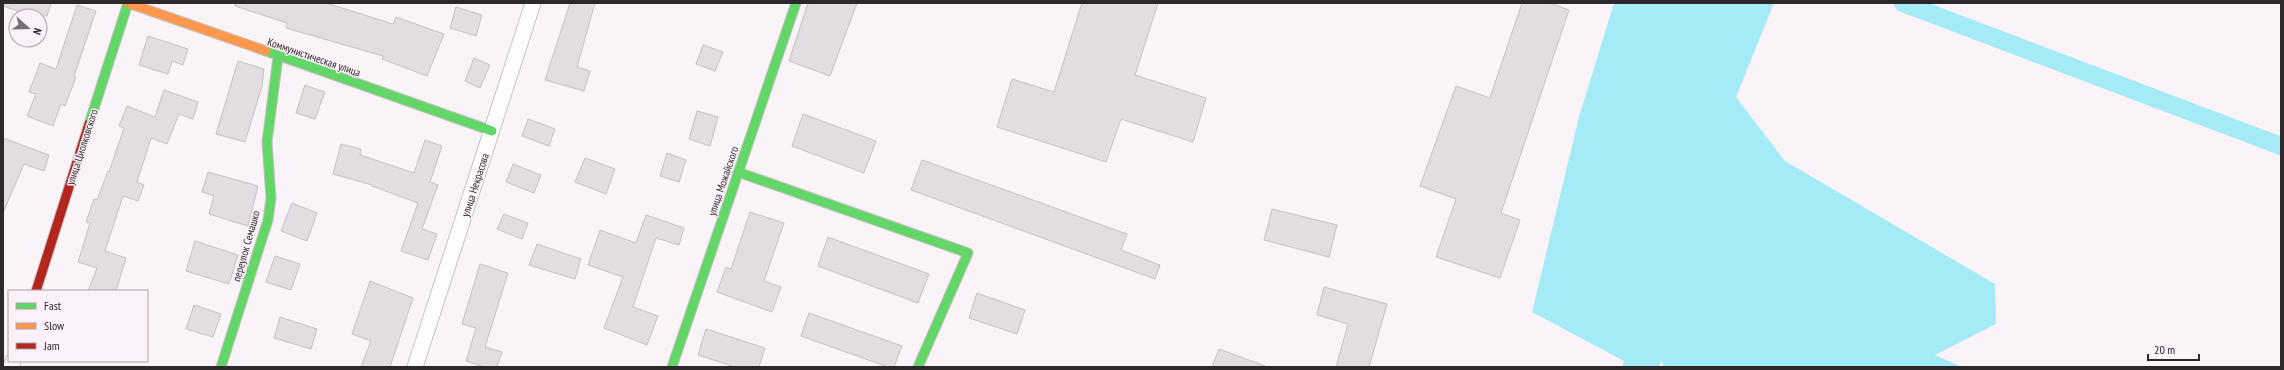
<svg xmlns="http://www.w3.org/2000/svg" width="2284" height="370" viewBox="0 0 2284 370" font-family="'PT Sans Narrow',sans-serif">
  <style>
    .water { fill: #a5ebf7 }
    .lines { fill: none; stroke-linecap: round; stroke-linejoin: round }
    .canal { stroke: #a5ebf7; stroke-width: 18 }
    .building { fill: #e2dde1; stroke: #c5c0c3 }
    .street-casing { stroke: #c6c1c4; stroke-width: 17 }
    .fast-casing { stroke: #c6c1c4; stroke-width: 11 }
    .slow-casing { stroke: #c6c1c4; stroke-width: 11 }
    .jam-casing { stroke: #c6c1c4; stroke-width: 11 }
    .street { stroke: #fefdfe; stroke-width: 15 }
    .fast { stroke: #63d668; stroke-width: 9 }
    .slow { stroke: #ff974d; stroke-width: 9 }
    .jam { stroke: #b3261e; stroke-width: 9 }
    .labels { text-anchor: middle; stroke-width: 3; stroke-linejoin: round; paint-order: stroke }
    .street-label { font-size: 11px; fill: #2d282b; stroke: #fdf1f9 }
  </style>
  <rect width="100%" height="100%" fill="#faf4f8"/>
  <polygon class="water" points="1614,3 1774,3 1736,97 1785,161 1995,284 1996,324 1935,355 1962,367 1663,367 1662,360 1659,367 1622,367 1624,361 1532,312 1579,117"/>
  <g class="lines">
    <polyline class="canal" points="1903,3 2281,146"/>
  </g>
  <g class="building">
    <polygon points="3,3 51,3 47,16 32,16 3,6"/>
    <polygon points="235,3 326,3 393,24 396,17 444,34 427,76 382,59 383,56 286,28 287,23 235,6"/>
    <polygon points="570,3 595,3 577,67 590,71 584,91 545,80"/>
    <polygon points="808,3 857,3 830,76 789,61"/>
    <polygon points="1082,3 1158,3 1135,75 1206,98 1193,142 1121,119 1106,162 997,127 1012,79 1054,92"/>
    <polygon points="1522,3 1550,3 1569,10 1501,213 1520,220 1500,278 1436,257 1456,199 1420,186 1456,86 1490,98"/>
    <polygon points="77,5 96,11 74,76 76,77 65,106 61,104 53,126 27,116 36,94 29,92 40,63 56,69"/>
    <polygon points="456,7 482,15 476,36 450,28"/>
    <polygon points="148,36 188,49 183,65 172,61 168,74 139,65"/>
    <polygon points="703,45 723,52 715,71 696,64"/>
    <polygon points="474,58 490,65 480,88 465,81"/>
    <polygon points="238,61 264,69 262,86 245,142 216,134"/>
    <polygon points="305,85 325,92 315,119 296,113"/>
    <polygon points="164,90 198,102 193,119 179,114 167,144 151,138 137,182 144,185 138,201 123,196 105,251 126,258 116,291 88,291 97,268 78,262 90,223 86,222 94,199 97,200 108,171 109,172 124,128 119,126 127,106 155,117"/>
    <polygon points="697,111 718,117 710,146 689,139"/>
    <polygon points="803,114 876,141 864,173 792,146"/>
    <polygon points="528,119 555,129 549,146 522,136"/>
    <polygon points="3,138 49,155 44,171 24,164 3,213"/>
    <polygon points="425,140 442,146 430,182 438,185 422,229 437,234 428,260 401,251 418,203 372,186 372,185 333,174 341,144 361,149 360,155 414,173"/>
    <polygon points="667,153 686,160 679,182 660,176"/>
    <polygon points="585,158 615,169 606,194 575,182"/>
    <polygon points="922,160 1127,234 1121,250 1160,265 1155,279 911,190"/>
    <polygon points="513,164 541,175 534,193 506,182"/>
    <polygon points="208,172 258,186 248,226 209,214 214,196 202,192"/>
    <polygon points="292,203 317,213 307,241 281,231"/>
    <polygon points="1272,209 1337,225 1329,257 1264,240"/>
    <polygon points="750,212 784,223 764,281 781,287 772,312 717,292 726,267 731,269"/>
    <polygon points="504,214 528,223 522,239 497,229"/>
    <polygon points="646,215 684,228 679,245 656,238 633,307 658,316 647,345 604,328 623,277 588,265 600,230 636,243"/>
    <polygon points="828,237 929,274 918,303 818,266"/>
    <polygon points="195,241 238,255 229,284 186,271"/>
    <polygon points="537,244 581,259 575,279 529,265"/>
    <polygon points="275,256 300,264 291,290 266,282"/>
    <polygon points="480,264 508,273 485,347 502,352 497,367 484,367 466,361 476,328 462,324"/>
    <polygon points="370,281 413,298 390,367 361,367 371,341 352,334"/>
    <polygon points="1324,287 1387,304 1369,367 1336,367 1348,324 1317,315"/>
    <polygon points="977,293 1025,310 1017,334 969,318"/>
    <polygon points="194,305 221,314 213,337 186,329"/>
    <polygon points="809,313 902,346 894,367 888,367 801,336"/>
    <polygon points="280,317 317,329 311,349 274,338"/>
    <polygon points="706,329 765,348 759,367 735,367 698,355"/>
    <polygon points="1219,349 1265,366 1265,367 1212,367"/>
  </g>
  <g class="lines">
    <g class="street-casing">
      <g id="street">
        <polyline points="11,367 13,361"/>
        <polyline points="415,367 533,3"/>
      </g>
    </g>
    <g class="fast-casing">
      <g id="fast">
        <polyline points="266,51 492,131"/>
        <polyline points="89,124 128,3"/>
        <polyline points="738,172 968,253 918,367"/>
        <polyline points="221,367 268,220 271,198 267,142 278,57"/>
        <polyline points="672,367 796,3"/>
      </g>
    </g>
    <g class="slow-casing">
      <polyline id="slow" points="128,3 266,51"/>
    </g>
    <g class="jam-casing">
      <polyline id="jam" points="36,291 89,124"/>
    </g>
    <use href="#street" class="street"/>
    <use href="#fast" class="fast"/>
    <use href="#slow" class="slow"/>
    <use href="#jam" class="jam"/>
  </g>
  <g class="labels">
    <g class="street-label">
      <text transform="translate(314 57) rotate(19)" y="4">Коммунистическая улица</text>
      <text transform="translate(82 147) rotate(-72)" y="4">улица Циолковского</text>
      <text transform="translate(723 181) rotate(-71)" y="4">улица Можайского</text>
      <text transform="translate(475 185) rotate(-72)" y="4">улица Некрасова</text>
      <text transform="translate(246 246) rotate(-74)" y="4">переулок Семашко</text>
    </g>
  </g>
  <rect width="2284" height="370" fill="none" stroke="#2d282b" stroke-width="8"/>
  <rect x="8" y="290" width="140" height="72" fill="#fdf1f9" stroke="#aaa1a7"/>
  <rect x="16" y="303" width="20" height="6" fill="#63d668" stroke="#aaa1a7"/>
  <text x="44" y="310" font-size="12" fill="#2d282b">Fast</text>
  <rect x="16" y="323" width="20" height="6" fill="#ff974d" stroke="#aaa1a7"/>
  <text x="44" y="330" font-size="12" fill="#2d282b">Slow</text>
  <rect x="16" y="343" width="20" height="6" fill="#b3261e" stroke="#aaa1a7"/>
  <text x="44" y="350" font-size="12" fill="#2d282b">Jam</text>
  <g transform="translate(28 28) rotate(110)"><circle r="19" fill="#fdf1f9" stroke="#aaa1a7"/>
  <path d="M0-3L7 15L0 10L-7 15Z" fill="#756f73"/>
  <text y="-6" font-size="11" font-weight="bold" text-anchor="middle" fill="#2d282b">N</text>
  </g>
  <path d="M2148 354v6h51v-6" fill="none" stroke="#2d282b" stroke-width="2"/>
  <text x="2154" y="354" font-size="12" fill="#2d282b" stroke="#fdf1f9" stroke-width="3" paint-order="stroke">20 m</text>
</svg>
